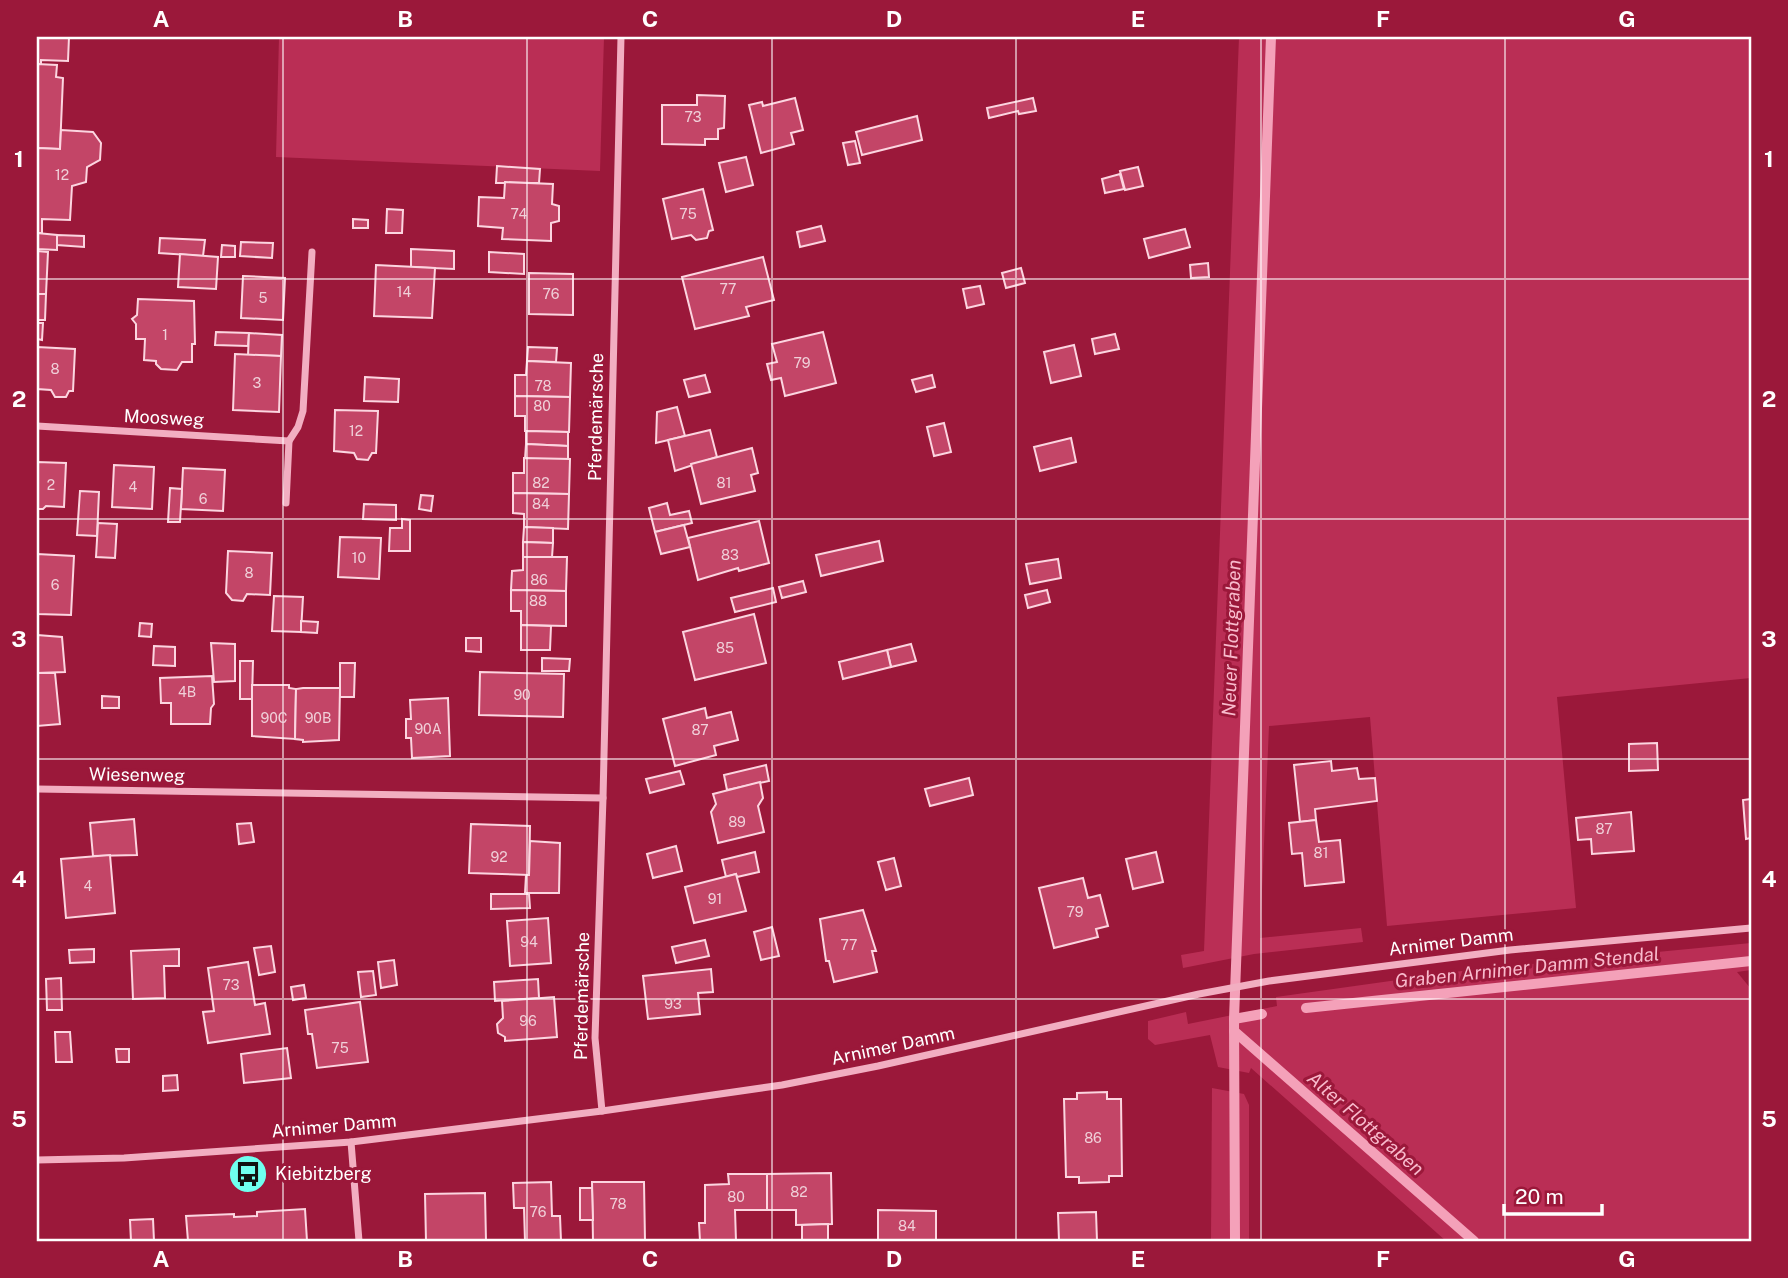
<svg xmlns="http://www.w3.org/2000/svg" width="1788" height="1278" viewBox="0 0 1788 1278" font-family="'Public Sans',sans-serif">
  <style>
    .green { fill: #ba2e55 }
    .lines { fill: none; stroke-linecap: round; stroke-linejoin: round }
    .stream { stroke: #f4a1b9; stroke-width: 10 }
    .building { fill: #c34567; stroke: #fcd5e0; stroke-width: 2 }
    .street { stroke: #f2aec1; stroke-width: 7 }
    .grid { fill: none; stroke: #fff; stroke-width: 2; stroke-opacity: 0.55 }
    .labels { text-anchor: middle; stroke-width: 6; stroke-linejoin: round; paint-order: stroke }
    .number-label { font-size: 14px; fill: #f0d0d9 }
    .street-label { font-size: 18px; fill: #fff; stroke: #9b183a }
    .poi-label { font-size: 18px; fill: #fff; stroke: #9b183a; text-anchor: start }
    .water-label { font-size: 19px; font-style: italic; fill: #f8bacc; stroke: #9b183a }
    .neatline { fill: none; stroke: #fff; stroke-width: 2.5 }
    .grid-label { font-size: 23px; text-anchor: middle; font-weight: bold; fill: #fff }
  </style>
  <rect width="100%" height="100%" fill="#9b183a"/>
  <g class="green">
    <polygon points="279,37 604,37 600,171 276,157"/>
    <polygon points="1239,37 1751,37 1751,678 1557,697 1576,908 1387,926 1370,717 1269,726 1260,938 1361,928 1363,942 1254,954 1183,968 1181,955 1204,951"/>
    <polygon points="1751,943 1751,970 1737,972 1751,989 1751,1241 1446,1241 1251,1068 1249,1073 1218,1067 1210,1035 1155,1045 1148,1039 1148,1021 1186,1012 1188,1024 1277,1006 1276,997 1469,970"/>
    <polygon points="1212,1088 1244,1094 1249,1105 1249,1241 1211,1241"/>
  </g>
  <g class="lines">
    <g class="stream">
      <polyline points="1306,1008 1751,961"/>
      <polyline points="1234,1019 1262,1014"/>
      <polyline points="1234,1031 1474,1241"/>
      <polyline points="1235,1241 1234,1019 1271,37"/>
    </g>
  </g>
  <g class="building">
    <polygon points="37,37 69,37 68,61 41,60 41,64 37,64"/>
    <polygon points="37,64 57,65 56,77 63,78 60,149 37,148"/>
    <polygon points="697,95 725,96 724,128 718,129 718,139 705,139 705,145 662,144 662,105 697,105"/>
    <polygon points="795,98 803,130 791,133 794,144 761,153 749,105 762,102 763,106"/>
    <polygon points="1033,98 1036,111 1019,114 1018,111 989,118 987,108"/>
    <polygon points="917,116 922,140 862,155 856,132"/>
    <polygon points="61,130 93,132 101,143 100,160 87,167 86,182 72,186 70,220 42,219 42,233 37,233 37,148 60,149"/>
    <polygon points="855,141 860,163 848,165 843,143"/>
    <polygon points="746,157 753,185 726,192 719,163"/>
    <polygon points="497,166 540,169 539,183 496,183"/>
    <polygon points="1138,167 1143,186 1125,190 1120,171"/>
    <polygon points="1120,174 1124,189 1105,193 1102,179"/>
    <polygon points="505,182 553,184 552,204 559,206 559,221 551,223 551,241 502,239 503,228 478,226 479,197 504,198"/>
    <polygon points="703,189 713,230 709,231 707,238 696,240 691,235 672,239 663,199"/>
    <polygon points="387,209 403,210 402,233 386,233"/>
    <polygon points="353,219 368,220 368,228 353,228"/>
    <polygon points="821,226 825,241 800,247 797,232"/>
    <polygon points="1185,229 1190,247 1149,258 1144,239"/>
    <polygon points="37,233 57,235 57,250 37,249"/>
    <polygon points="57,235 84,236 84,247 57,245"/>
    <polygon points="160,238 205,240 203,256 159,253"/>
    <polygon points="241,242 273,243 272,258 240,256"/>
    <polygon points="222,245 235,246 235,257 221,257"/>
    <polygon points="411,249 454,251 454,269 411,267"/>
    <polygon points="37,251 48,252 46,294 37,294"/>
    <polygon points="489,252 524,254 524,274 489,272"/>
    <polygon points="180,254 218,257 216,289 178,287"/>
    <polygon points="763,257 774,300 746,307 749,316 695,329 682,277"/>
    <polygon points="1208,263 1209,277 1191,278 1190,265"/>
    <polygon points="376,265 435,268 432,318 374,316"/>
    <polygon points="1021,268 1025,283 1006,288 1002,273"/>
    <polygon points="529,273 573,274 573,315 529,314"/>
    <polygon points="243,276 285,278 283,320 241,318"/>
    <polygon points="980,286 984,304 967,308 963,289"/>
    <polygon points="37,294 46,294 45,320 37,320"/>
    <polygon points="138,299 194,301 195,344 192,344 192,362 182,362 177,370 161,369 156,364 156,361 144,360 145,339 136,339 136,324 132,319 137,315"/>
    <polygon points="37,323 43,323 42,340 37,339"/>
    <polygon points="216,332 249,333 248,346 215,345"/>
    <polygon points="823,332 836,383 785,396 781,378 771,380 767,364 777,362 772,344"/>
    <polygon points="249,333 282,335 281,356 248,355"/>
    <polygon points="1115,334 1119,349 1095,354 1092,339"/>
    <polygon points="1074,345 1081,376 1051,383 1044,352"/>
    <polygon points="37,347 75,349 73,391 69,391 66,397 55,397 51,390 37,389"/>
    <polygon points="528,347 557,348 556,362 527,361"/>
    <polygon points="235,354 281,356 279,412 233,410"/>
    <polygon points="527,361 571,363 570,397 515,396 515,375 526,375"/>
    <polygon points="705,375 710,392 689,397 684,380"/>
    <polygon points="932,375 935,387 916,392 912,380"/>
    <polygon points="365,377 399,379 398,402 364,401"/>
    <polygon points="515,396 570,397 569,432 525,431 525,416 515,416"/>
    <polygon points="677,407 685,436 656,443 657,412"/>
    <polygon points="335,410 378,411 376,453 372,453 368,460 357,459 354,453 334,451"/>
    <polygon points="944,423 951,452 934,456 927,427"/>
    <polygon points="710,430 717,457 675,471 668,440"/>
    <polygon points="526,431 568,432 568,446 526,444"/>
    <polygon points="1071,438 1076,462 1040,471 1034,447"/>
    <polygon points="526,444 568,446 568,460 525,459"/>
    <polygon points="752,448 758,473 751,475 755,491 701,504 691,464"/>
    <polygon points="524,458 570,459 569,494 513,493 513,473 524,473"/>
    <polygon points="37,462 66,463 64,507 46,506 43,509 37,509"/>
    <polygon points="114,465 154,467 152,509 112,507"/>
    <polygon points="183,468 225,470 223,511 181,509"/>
    <polygon points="170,488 182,489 180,522 168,522"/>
    <polygon points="80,491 99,492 97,536 77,535"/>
    <polygon points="513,493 569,494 568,529 524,527 524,514 513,513"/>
    <polygon points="421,495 433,496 431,511 419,509"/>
    <polygon points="667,503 670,515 689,511 692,523 655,532 649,508"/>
    <polygon points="364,504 396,505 396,520 363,519"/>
    <polygon points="402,519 410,520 410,551 389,551 390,528 402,528"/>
    <polygon points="759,521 769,563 739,571 738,568 698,580 688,538"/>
    <polygon points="98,523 117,524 115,558 96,557"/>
    <polygon points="684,525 690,547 661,554 655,532"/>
    <polygon points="524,527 553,528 553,543 523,542"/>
    <polygon points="340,537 381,538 379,579 338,577"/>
    <polygon points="879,541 883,561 821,576 816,555"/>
    <polygon points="523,542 553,543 552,557 523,557"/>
    <polygon points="228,551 272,553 270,595 247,594 243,601 232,600 226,593"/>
    <polygon points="37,554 74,556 71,615 37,614"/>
    <polygon points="523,557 567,557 566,591 511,590 512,571 523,570"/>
    <polygon points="1058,559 1061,578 1030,584 1026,564"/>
    <polygon points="803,581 806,592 782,598 779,587"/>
    <polygon points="773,588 776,602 735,612 731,598"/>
    <polygon points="511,590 566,591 566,626 521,625 521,611 511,611"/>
    <polygon points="1047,590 1050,602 1028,608 1025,595"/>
    <polygon points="274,596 303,597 301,632 272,631"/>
    <polygon points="754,614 766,663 695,680 683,632"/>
    <polygon points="301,621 318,622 317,633 301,632"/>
    <polygon points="140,623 152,624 151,637 139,636"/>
    <polygon points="521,625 551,626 550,650 521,650"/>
    <polygon points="37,635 62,637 65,672 37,673"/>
    <polygon points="466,638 481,638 481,652 466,651"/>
    <polygon points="211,643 235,644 235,681 214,682"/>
    <polygon points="911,644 916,661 891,667 887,650"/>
    <polygon points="154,646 175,647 175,666 153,665"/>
    <polygon points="887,650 891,667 843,679 839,662"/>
    <polygon points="542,658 570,659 569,671 542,671"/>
    <polygon points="240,661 253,661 252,699 240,699"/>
    <polygon points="340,663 355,663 354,697 340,697"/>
    <polygon points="480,672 564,674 563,717 479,715"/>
    <polygon points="37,673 55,673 60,724 37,726"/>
    <polygon points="212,676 214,704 211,708 210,724 171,724 171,703 161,703 160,678"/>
    <polygon points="252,685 289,685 289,688 296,689 295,739 252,736"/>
    <polygon points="303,688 340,688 339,740 303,742 303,740 295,739 296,689"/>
    <polygon points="102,696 119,697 119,708 102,708"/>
    <polygon points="448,698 450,756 412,758 411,738 406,738 406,719 411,719 410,700"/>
    <polygon points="705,708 707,718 731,712 738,740 714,746 716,755 675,766 663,719"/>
    <polygon points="1657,743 1658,770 1629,771 1629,744"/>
    <polygon points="1331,761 1332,771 1357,768 1359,779 1375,778 1377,801 1315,809 1316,820 1300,822 1294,765"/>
    <polygon points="766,765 769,781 727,790 724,775"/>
    <polygon points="680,771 684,784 650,793 646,779"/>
    <polygon points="969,778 973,795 930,806 925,789"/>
    <polygon points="760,782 763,798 758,806 764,832 718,843 711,812 716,804 713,794"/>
    <polygon points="1751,799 1751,838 1746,839 1743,800"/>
    <polygon points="1631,812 1634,851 1592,854 1591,839 1578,840 1576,818"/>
    <polygon points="134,819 137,855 93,856 90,823"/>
    <polygon points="1316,820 1319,842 1340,840 1344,882 1305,886 1302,853 1292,854 1289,823"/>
    <polygon points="251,823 254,842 239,844 237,824"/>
    <polygon points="471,824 530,826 529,875 469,873"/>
    <polygon points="530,841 560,843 559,893 525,893 526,875 529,875"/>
    <polygon points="676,846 682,871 653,878 647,854"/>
    <polygon points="755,852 759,872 737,877 736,874 726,877 722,860"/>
    <polygon points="1156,852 1163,882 1133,889 1126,859"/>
    <polygon points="110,855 115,913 66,918 61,859"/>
    <polygon points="894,858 901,886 886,890 878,862"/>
    <polygon points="736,874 746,911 694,923 685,887"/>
    <polygon points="1083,878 1088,898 1100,895 1108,926 1096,929 1098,937 1054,948 1039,888"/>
    <polygon points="491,894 529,894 530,908 491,909"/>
    <polygon points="863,910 876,951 872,951 877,972 834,982 829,961 826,961 820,919"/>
    <polygon points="548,918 551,963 510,966 507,921"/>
    <polygon points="772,927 779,956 761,960 754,932"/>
    <polygon points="705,940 709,956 676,963 672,947"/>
    <polygon points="271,946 275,972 259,975 254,948"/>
    <polygon points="94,949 94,962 70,963 69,950"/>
    <polygon points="179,949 179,966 164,966 165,998 133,999 131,951"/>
    <polygon points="394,960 397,985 381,988 378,962"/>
    <polygon points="248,962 255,1005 265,1003 270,1034 208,1043 203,1012 214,1011 208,968"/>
    <polygon points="711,969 713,992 698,993 700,1014 648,1019 643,976"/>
    <polygon points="373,971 376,995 361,997 358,972"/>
    <polygon points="61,978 62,1010 47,1010 46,979"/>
    <polygon points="538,979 539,998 495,1001 494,982"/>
    <polygon points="304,985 306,998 293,1000 291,987"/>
    <polygon points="554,997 557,1037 505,1041 505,1037 498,1033 497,1024 503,1018 502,1001"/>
    <polygon points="360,1002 368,1062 317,1068 312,1034 308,1034 305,1010"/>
    <polygon points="55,1032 70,1032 72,1062 56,1062"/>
    <polygon points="287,1048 291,1078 244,1083 241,1054"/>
    <polygon points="116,1049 129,1049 129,1062 117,1062"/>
    <polygon points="177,1075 178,1090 163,1091 163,1076"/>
    <polygon points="1107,1092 1107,1099 1121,1099 1122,1176 1109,1176 1109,1182 1079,1183 1079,1177 1066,1177 1064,1099 1077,1099 1077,1093"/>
    <polygon points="831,1173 832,1224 796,1225 796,1210 767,1210 767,1174"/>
    <polygon points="728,1174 767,1174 767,1210 735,1210 736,1241 700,1241 699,1223 705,1223 705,1185 729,1184"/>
    <polygon points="551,1182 552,1216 560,1216 561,1241 525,1241 524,1208 514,1208 513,1183"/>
    <polygon points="592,1182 644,1182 645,1241 593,1241"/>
    <polygon points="580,1188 592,1188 593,1220 580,1220"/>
    <polygon points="485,1193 486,1241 426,1241 425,1194"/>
    <polygon points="305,1209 307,1241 188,1241 186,1216 234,1214 234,1217 257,1216 257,1212"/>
    <polygon points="878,1210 936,1211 936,1241 878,1241"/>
    <polygon points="1096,1212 1097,1241 1059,1241 1058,1213"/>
    <polygon points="153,1219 154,1241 131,1241 130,1220"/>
    <polygon points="828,1224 828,1241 802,1241 802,1225"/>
  </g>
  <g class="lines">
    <g class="street">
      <polyline points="37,426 289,441"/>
      <polyline points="286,503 289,441 298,427 303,411 312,252"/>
      <polyline points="37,789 603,798"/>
      <polyline points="602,1111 595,1038 603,798 621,37"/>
      <polyline points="351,1142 359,1241"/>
      <polyline points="37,1160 124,1158 351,1142 602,1111 782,1085 878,1066 1199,994 1269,981 1510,950 1751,928"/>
    </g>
  </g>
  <path class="grid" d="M 283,37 L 283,1241M 527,37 L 527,1241M 772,37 L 772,1241M 1016,37 L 1016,1241M 1261,37 L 1261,1241M 1505,37 L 1505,1241M 37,279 L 1751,279M 37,519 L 1751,519M 37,759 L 1751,759M 37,999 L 1751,999"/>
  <defs>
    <g id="bus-disc" transform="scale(2.0125)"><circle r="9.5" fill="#6fffef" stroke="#9b183a"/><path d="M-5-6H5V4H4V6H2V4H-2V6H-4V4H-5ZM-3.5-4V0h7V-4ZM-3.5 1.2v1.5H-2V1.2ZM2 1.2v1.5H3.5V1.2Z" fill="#111"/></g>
  </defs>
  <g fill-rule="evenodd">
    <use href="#bus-disc" x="248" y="1174"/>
  </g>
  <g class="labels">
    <g class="number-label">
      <text x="693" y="122">73</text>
      <text x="62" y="180">12</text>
      <text x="519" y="219">74</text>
      <text x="688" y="219">75</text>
      <text x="728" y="294">77</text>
      <text x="404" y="297">14</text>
      <text x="551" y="299">76</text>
      <text x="263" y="303">5</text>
      <text x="165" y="340">1</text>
      <text x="802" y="368">79</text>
      <text x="55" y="374">8</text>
      <text x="257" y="388">3</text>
      <text x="543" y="391">78</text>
      <text x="542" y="411">80</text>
      <text x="356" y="436">12</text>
      <text x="541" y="488">82</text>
      <text x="724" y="488">81</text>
      <text x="51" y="490">2</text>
      <text x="133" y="492">4</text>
      <text x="203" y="504">6</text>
      <text x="541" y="509">84</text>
      <text x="730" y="560">83</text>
      <text x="359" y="563">10</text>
      <text x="249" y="578">8</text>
      <text x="539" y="585">86</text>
      <text x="55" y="590">6</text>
      <text x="538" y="606">88</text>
      <text x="725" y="653">85</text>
      <text x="187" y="697">4B</text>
      <text x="522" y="700">90</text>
      <text x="274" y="723">90C</text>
      <text x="318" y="723">90B</text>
      <text x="428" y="734">90A</text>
      <text x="700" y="735">87</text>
      <text x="737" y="827">89</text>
      <text x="1604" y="834">87</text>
      <text x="1321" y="858">81</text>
      <text x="499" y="862">92</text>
      <text x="88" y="891">4</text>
      <text x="715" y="904">91</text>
      <text x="1075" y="917">79</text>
      <text x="529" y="947">94</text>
      <text x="849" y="950">77</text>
      <text x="231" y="990">73</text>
      <text x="673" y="1009">93</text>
      <text x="528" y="1026">96</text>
      <text x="340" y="1053">75</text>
      <text x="1093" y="1143">86</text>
      <text x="799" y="1197">82</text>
      <text x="736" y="1202">80</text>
      <text x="618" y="1209">78</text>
      <text x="538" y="1217">76</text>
      <text x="907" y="1231">84</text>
    </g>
    <g class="street-label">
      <text transform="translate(596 417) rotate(-89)" y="6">Pferdemärsche</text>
      <text transform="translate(164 418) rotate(3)" y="6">Moosweg</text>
      <text transform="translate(137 775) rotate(1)" y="6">Wiesenweg</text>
      <text transform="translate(1451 942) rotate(-7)" y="6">Arnimer Damm</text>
      <text transform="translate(582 996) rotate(-89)" y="6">Pferdemärsche</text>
      <text transform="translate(893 1046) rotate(-12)" y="6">Arnimer Damm</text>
      <text transform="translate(334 1126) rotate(-5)" y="6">Arnimer Damm</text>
    </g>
    <g class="poi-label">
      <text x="275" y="1180">Kiebitzberg</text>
    </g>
    <g class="water-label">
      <text transform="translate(1231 638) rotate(-88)" y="7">Neuer Flottgraben</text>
      <text transform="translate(1527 967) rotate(-6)" y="7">Graben Arnimer Damm Stendal</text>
      <text transform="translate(1366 1123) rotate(41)" y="7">Alter Flottgraben</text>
    </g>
  </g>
  <rect width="1788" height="1278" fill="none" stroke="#9b183a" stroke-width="77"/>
  <path d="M1504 1204v10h98v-10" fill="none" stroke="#ffffff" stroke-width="3.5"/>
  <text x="1515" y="1204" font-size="21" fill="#ffffff" stroke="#9b183a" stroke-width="5" paint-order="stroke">20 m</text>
  <rect x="38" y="38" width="1712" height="1202" class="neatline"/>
  <g class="grid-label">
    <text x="161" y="27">A</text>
    <text x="405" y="27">B</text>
    <text x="650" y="27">C</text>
    <text x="894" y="27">D</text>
    <text x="1138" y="27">E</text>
    <text x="1383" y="27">F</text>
    <text x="1627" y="27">G</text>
    <text x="19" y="167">1</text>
    <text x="1769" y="167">1</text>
    <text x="19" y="407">2</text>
    <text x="1769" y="407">2</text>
    <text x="19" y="647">3</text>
    <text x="1769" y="647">3</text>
    <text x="19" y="887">4</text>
    <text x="1769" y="887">4</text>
    <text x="19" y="1127">5</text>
    <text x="1769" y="1127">5</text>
    <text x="161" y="1267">A</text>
    <text x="405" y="1267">B</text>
    <text x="650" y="1267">C</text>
    <text x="894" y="1267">D</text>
    <text x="1138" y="1267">E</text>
    <text x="1383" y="1267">F</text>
    <text x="1627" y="1267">G</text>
  </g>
</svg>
